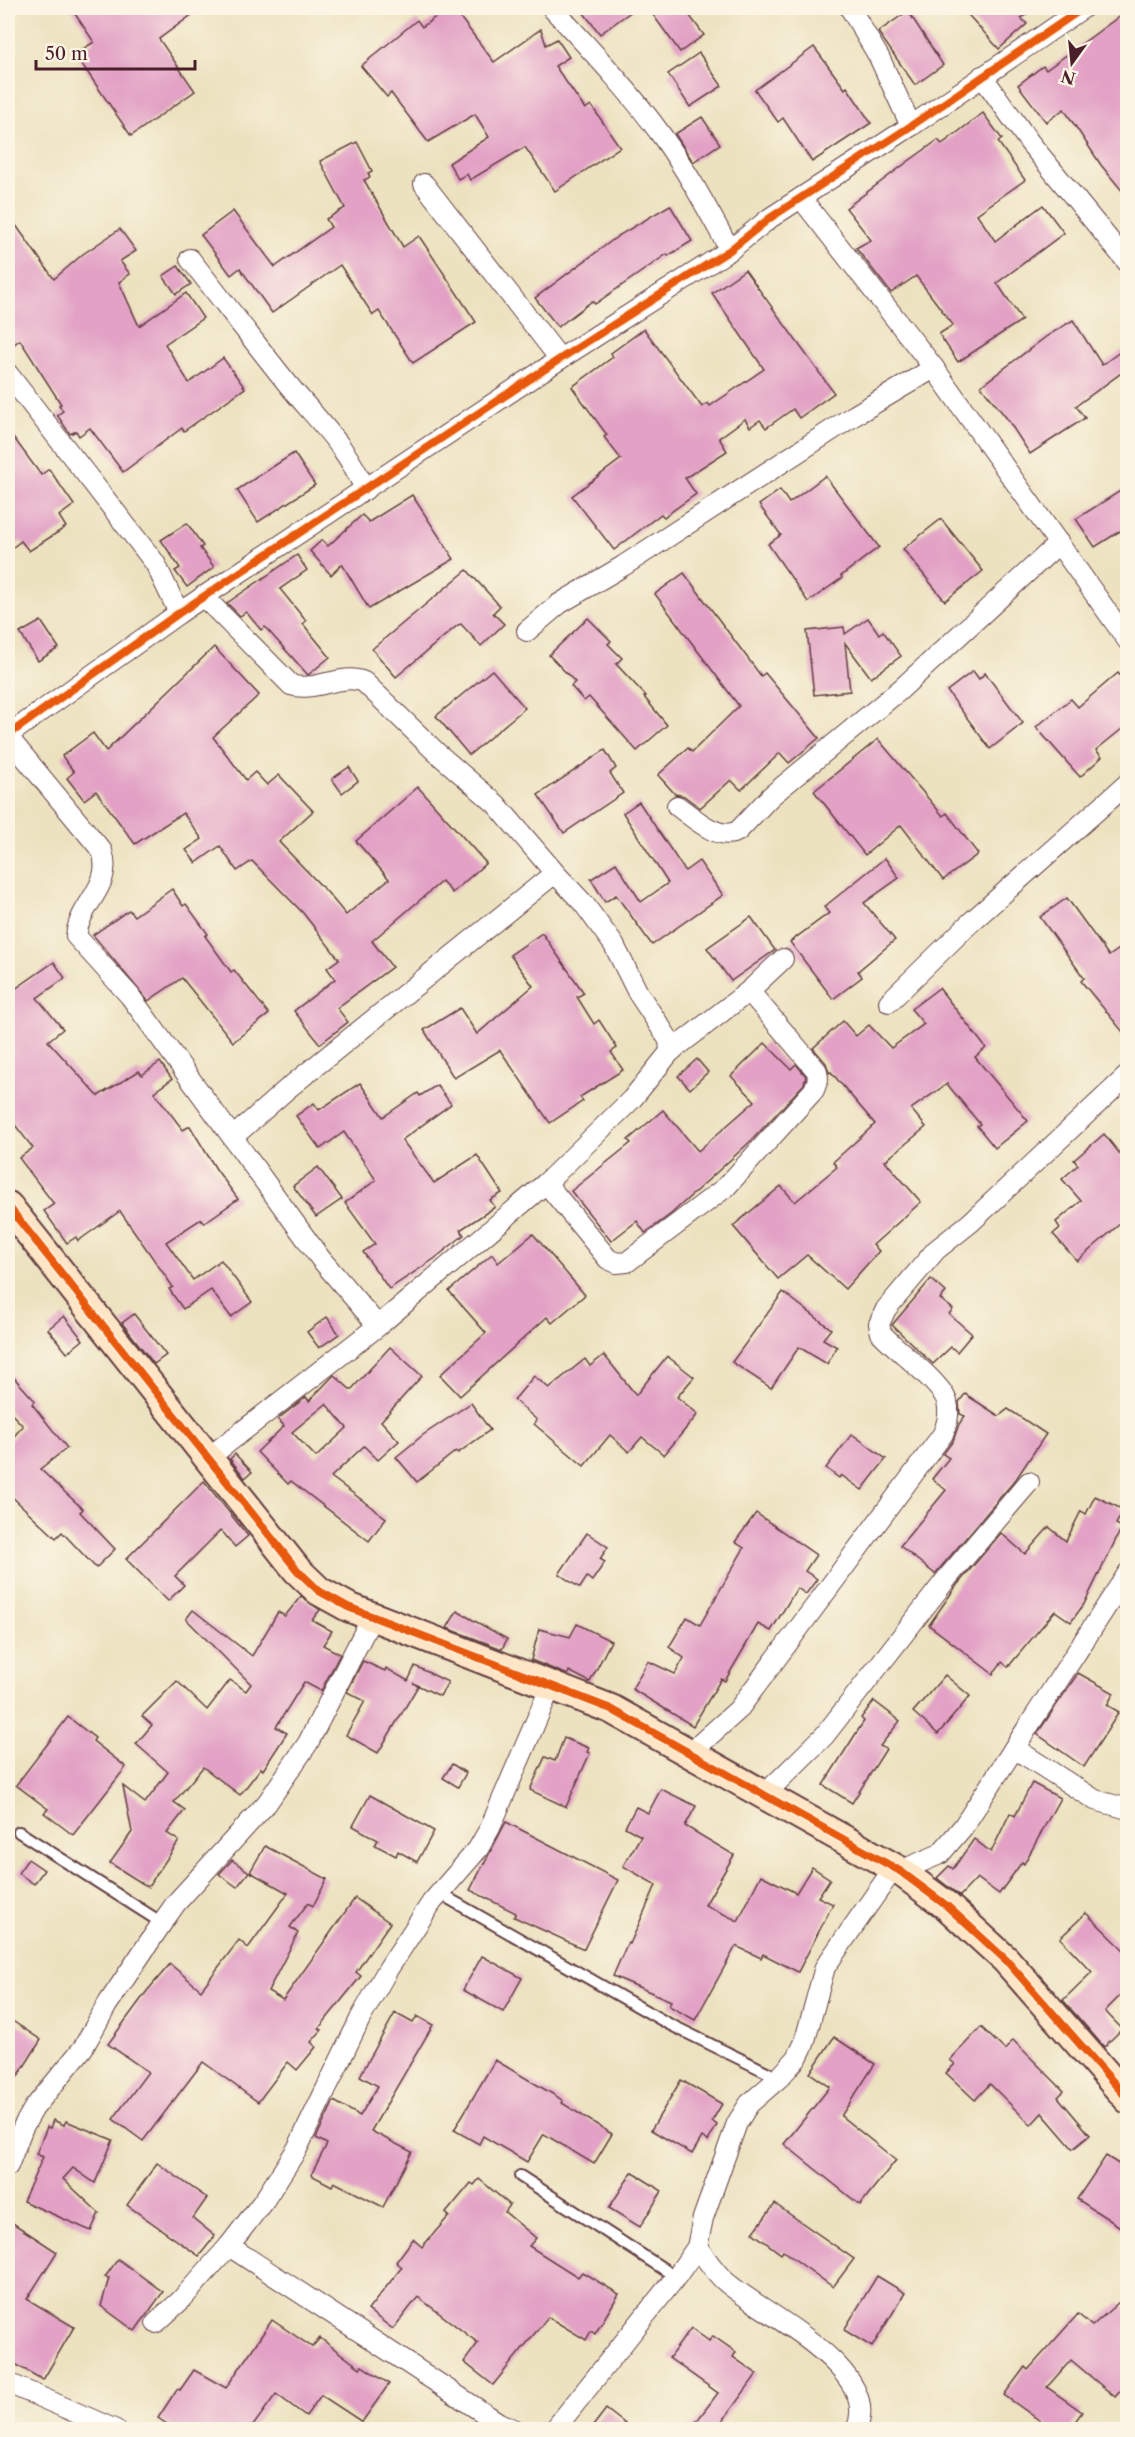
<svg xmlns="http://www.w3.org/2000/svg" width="1135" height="2437" viewBox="0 0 1135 2437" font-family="'Libre Caslon Text',serif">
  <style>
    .building { fill: #e2a1c5; fill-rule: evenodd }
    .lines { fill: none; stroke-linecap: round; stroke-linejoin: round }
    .lane-casing { stroke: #623c41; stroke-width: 14 }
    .street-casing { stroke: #623c41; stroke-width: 22 }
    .secondary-casing { stroke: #623c41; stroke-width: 32 }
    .lane { stroke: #fff; stroke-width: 10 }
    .street { stroke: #fff; stroke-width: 20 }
    .secondary { stroke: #fde5c5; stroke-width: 28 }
    .cycleway-casing { stroke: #fcf5e5; stroke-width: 11 }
    .cycleway { stroke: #e8590c; stroke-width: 8 }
  </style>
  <rect width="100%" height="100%" fill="#fcf5e5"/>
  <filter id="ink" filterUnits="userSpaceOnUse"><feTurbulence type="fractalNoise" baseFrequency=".0167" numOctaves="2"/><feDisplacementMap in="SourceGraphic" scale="12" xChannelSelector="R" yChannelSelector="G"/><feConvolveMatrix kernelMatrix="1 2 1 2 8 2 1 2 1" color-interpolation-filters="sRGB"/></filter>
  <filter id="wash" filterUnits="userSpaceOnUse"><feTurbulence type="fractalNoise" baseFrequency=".008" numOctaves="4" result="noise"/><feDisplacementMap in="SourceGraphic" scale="24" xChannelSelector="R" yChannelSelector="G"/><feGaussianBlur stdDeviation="1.35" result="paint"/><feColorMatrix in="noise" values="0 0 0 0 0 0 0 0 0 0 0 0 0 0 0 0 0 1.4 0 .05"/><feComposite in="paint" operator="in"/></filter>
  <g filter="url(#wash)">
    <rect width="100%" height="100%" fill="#ece2c0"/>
    <g id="blocks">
      <g class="building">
        <polygon points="71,8 201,8 159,39 195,91 131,136 75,54 94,42"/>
        <polygon points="448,8 453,8 494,62 541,29 546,45 557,39 569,57 555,66 585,109 591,105 620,147 555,191 525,147 470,180 467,174 458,179 449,163 489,137 475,114 428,142 391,93 387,97 361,66 417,20 422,27"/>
        <polygon points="580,8 636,8 600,34"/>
        <polygon points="648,8 684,8 704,35 680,52"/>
        <polygon points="962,8 1036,8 1021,18 1027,24 999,49"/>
        <polygon points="1128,10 1128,198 1101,165 1064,109 1046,122 1018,85 1043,66 1046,70"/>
        <polygon points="908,11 943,65 915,85 878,32"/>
        <polygon points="814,47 845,89 847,87 871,123 812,162 783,118 778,122 755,90"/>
        <polygon points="699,53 722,86 690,107 668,74"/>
        <polygon points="983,113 1002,139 998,142 1025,180 977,214 995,241 1043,205 1064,233 997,283 1022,320 958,362 939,334 953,325 916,276 891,293 856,248 871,240 846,208 906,163 938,140 942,144"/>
        <polygon points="702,117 720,144 693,162 675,134"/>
        <polygon points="357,142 372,171 368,173 370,177 364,180 403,247 419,236 476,322 413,363 379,311 373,315 340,265 272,313 240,268 231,275 201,235 233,211 275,267 331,227 326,219 345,208 320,161"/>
        <polygon points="670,205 692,241 668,256 667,254 595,304 592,301 558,327 535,298 618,236"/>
        <polygon points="8,214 54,279 83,254 120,229 136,251 120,261 130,274 119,282 139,326 186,293 203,318 165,344 189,383 223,358 245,388 184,431 182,428 123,472 90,428 79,436 76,431 70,434 57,415 63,411 59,405 61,404 20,340 8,348"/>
        <polygon points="178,266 191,284 176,294 163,276"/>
        <polygon points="745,270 834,393 799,418 793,409 766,428 760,420 750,427 745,419 719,438 727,451 685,478 696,494 664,517 661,514 614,550 572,496 621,459 604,437 607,435 572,387 613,357 611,353 644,329 702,407 708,403 710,406 764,369 712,293"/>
        <polygon points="1073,320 1102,365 1128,346 1128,368 1076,406 1085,418 1030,454 1008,420 981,386 1047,336"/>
        <polygon points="8,430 41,475 49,469 74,505 59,516 66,527 29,551 21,541 8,551"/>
        <polygon points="294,453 315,485 258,522 237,490"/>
        <polygon points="825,476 879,547 841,576 842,578 808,602 768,544 781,535 759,505 780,490 789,503"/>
        <polygon points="1128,486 1128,526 1095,547 1076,519"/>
        <polygon points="412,495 454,559 369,609 342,564 331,575 310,551 322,540 328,546 362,515 369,522"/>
        <polygon points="941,519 983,571 945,601 903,549"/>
        <polygon points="187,523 203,546 200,548 214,567 187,587 175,571 180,568 161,540"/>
        <polygon points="297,555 307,570 280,589 306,621 303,624 330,657 308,675 265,627 261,630 246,612 240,616 227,603"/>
        <polygon points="467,570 500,606 493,613 504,624 481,646 461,624 458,625 396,677 372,649"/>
        <polygon points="684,573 761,676 765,673 819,738 789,763 780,753 741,790 731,780 700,808 684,796 675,794 658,775 688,748 692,752 739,706 655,594"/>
        <polygon points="588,618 611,641 608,644 622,658 616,664 646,696 644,697 667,725 637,751 589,697 584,701 571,686 575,682 549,655"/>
        <polygon points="868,618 879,634 883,631 901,656 871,678 845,643 850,691 814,695 807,631 844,627 845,634"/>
        <polygon points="41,621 59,648 38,661 20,633"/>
        <polygon points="214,647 259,695 213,737 246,780 255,772 267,785 279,775 313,811 279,842 327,892 346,915 389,879 356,841 418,787 486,863 452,893 442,881 372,941 392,967 337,1008 348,1022 320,1044 294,1011 335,979 327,968 339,959 303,913 252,861 237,871 220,846 196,863 186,850 202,839 183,813 135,844 96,791 84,800 67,778 74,772 62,756 93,733 106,751"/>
        <polygon points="492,670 525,708 469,755 436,716"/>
        <polygon points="973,671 979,679 985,673 1023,723 990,749 947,691"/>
        <polygon points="1118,673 1128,684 1128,724 1096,750 1102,757 1080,777 1036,727 1071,699 1078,707"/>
        <polygon points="878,739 943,816 947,813 978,854 943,880 901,825 865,855 814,791"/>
        <polygon points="605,750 616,768 610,773 623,793 564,833 538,795"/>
        <polygon points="349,767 358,781 342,793 332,779"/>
        <polygon points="639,802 685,871 699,861 723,895 652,945 616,895 605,902 591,879 616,863 641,902 668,883 623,813"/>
        <polygon points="885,858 899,878 864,903 895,940 858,971 862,977 833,999 790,942 829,913 824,907"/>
        <polygon points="172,889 183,906 186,904 208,934 205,936 231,972 234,970 269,1014 233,1042 182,978 148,1001 93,935 129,910 134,916"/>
        <polygon points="1067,898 1109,956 1128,943 1128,1038 1081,981 1084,978 1040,917"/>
        <polygon points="751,917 775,950 731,981 707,948"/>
        <polygon points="542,933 584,993 577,997 594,1024 599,1020 617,1048 611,1052 623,1070 580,1097 583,1101 550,1123 500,1050 454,1078 424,1030 460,1008 477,1034 533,986 510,955"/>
        <polygon points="54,962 65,978 37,998 63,1029 48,1041 98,1096 139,1071 142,1075 160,1062 172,1079 154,1092 183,1130 190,1126 216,1169 238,1199 204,1223 201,1219 166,1242 193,1280 221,1260 252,1302 231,1317 211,1290 183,1309 169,1289 173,1287 120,1211 78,1241 76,1237 67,1243 44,1211 54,1204 19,1158 33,1148 8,1116 8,994"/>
        <polygon points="939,988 986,1048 975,1057 1028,1121 995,1148 977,1126 980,1124 947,1084 911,1109 926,1127 885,1161 921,1202 873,1245 879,1251 845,1289 807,1255 778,1279 733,1226 781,1186 795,1202 837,1167 833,1162 875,1124 831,1072 829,1073 826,1063 813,1048 843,1021 856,1036 869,1025 891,1048 924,1024 911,1009"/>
        <polygon points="765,1043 791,1069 796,1064 806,1076 804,1084 752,1140 671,1214 645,1233 637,1221 611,1241 571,1191 631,1143 628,1140 663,1110 698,1151 755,1101 731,1076"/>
        <polygon points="697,1059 708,1072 690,1089 678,1076"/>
        <polygon points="360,1083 383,1117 418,1093 420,1096 437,1085 451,1104 402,1140 434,1183 477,1155 502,1193 490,1200 495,1207 460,1230 464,1235 434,1259 389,1289 363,1252 375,1244 345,1203 376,1180 344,1132 320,1149 296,1116 314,1103 319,1110"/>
        <polygon points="1104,1134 1128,1164 1128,1217 1077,1261 1053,1234 1060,1228 1056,1222 1081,1201 1062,1179 1078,1165 1074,1160"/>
        <polygon points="318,1167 342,1199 316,1217 293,1186"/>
        <polygon points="533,1234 585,1295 552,1323 547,1317 460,1396 440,1375 486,1333 449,1291 492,1254 498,1263"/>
        <polygon points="931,1279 946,1292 940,1299 953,1309 949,1314 972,1334 957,1352 951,1347 933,1364 892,1325"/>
        <polygon points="783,1292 831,1329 823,1339 837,1347 827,1364 799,1347 771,1388 732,1362"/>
        <polygon points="134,1314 166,1355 154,1364 122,1323"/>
        <polygon points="64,1316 83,1340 67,1353 48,1329"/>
        <polygon points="327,1317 339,1334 319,1348 307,1332"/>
        <path d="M 390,1347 L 422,1376 L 381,1421 L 399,1441 L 378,1460 L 364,1446 L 331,1477 L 386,1518 L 369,1541 L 291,1481 L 288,1484 L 257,1452 L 284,1426 L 278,1419 L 306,1397 L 309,1401 L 334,1375 L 351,1390 ZM 326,1404 L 347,1428 L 316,1457 L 292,1432 Z"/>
        <polygon points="604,1355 636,1395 667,1356 694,1377 677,1397 698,1414 664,1455 642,1437 629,1452 610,1435 584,1466 534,1424 537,1420 514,1400 534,1376 549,1388 585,1359 590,1366"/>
        <polygon points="8,1371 35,1401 32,1404 67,1448 40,1469 83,1509 80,1512 115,1549 96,1568 62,1532 56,1538 8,1493 8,1443 23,1426 8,1410"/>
        <polygon points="965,1394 999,1416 1008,1409 1046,1434 1016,1479 935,1574 900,1546 946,1490 932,1479 949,1458 943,1454 953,1441 959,1424 965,1416 960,1414 959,1402"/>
        <polygon points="471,1403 490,1430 458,1453 456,1451 417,1482 396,1457 423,1435"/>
        <polygon points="852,1434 886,1459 862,1490 841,1475 839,1478 826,1468"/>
        <polygon points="235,1454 252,1472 245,1478 230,1459"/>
        <polygon points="204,1481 248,1536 235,1547 221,1530 175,1576 184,1585 168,1601 126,1559"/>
        <polygon points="1095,1496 1124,1510 1116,1524 1122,1527 1084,1604 1071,1622 1055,1611 1008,1667 1002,1662 993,1674 929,1625 957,1585 1001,1533 1025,1554 1049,1527 1066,1541 1081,1511 1086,1514"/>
        <polygon points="756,1513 816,1555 805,1571 817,1579 806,1594 797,1588 771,1631 758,1624 725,1681 721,1679 693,1726 632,1689 648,1661 675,1674 684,1658 669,1647 687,1617 700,1625 744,1548 735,1542"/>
        <polygon points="587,1533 608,1547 600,1559 605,1562 592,1581 587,1577 580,1588 559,1574"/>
        <polygon points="301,1596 320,1610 312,1620 332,1631 323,1645 340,1654 321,1691 304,1682 276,1727 287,1733 263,1770 261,1768 240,1795 203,1767 174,1802 185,1810 167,1833 179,1841 148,1887 110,1863 132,1832 123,1786 145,1803 168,1772 136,1744 152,1725 142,1716 177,1681 207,1710 230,1680 246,1691 251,1684 186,1619 193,1610 252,1656 278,1612 285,1616"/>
        <polygon points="457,1611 507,1639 502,1649 447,1628"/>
        <polygon points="577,1624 611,1641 590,1682 569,1671 568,1675 531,1660 539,1629 570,1637"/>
        <polygon points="363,1661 385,1671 386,1668 408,1681 415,1666 448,1682 440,1696 413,1683 418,1686 378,1753 346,1735 365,1701 347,1692"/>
        <polygon points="1078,1673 1114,1693 1107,1705 1119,1712 1084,1767 1037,1734"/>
        <polygon points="945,1675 970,1696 938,1734 913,1712"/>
        <polygon points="874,1701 900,1721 880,1746 886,1749 852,1803 823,1785 864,1721 861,1718"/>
        <polygon points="68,1717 95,1738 93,1741 126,1767 73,1835 44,1813 48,1809 16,1785"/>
        <polygon points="564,1738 589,1748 587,1752 590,1753 566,1807 530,1790 545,1757 555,1761"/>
        <polygon points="452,1764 466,1773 458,1787 443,1778"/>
        <polygon points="1032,1783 1060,1798 1024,1864 1022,1862 999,1894 977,1878 960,1896 937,1878 949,1866 953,1869 974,1839 991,1852 1010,1813 1015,1816"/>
        <polygon points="661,1789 696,1806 685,1826 734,1855 705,1905 738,1921 761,1875 796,1893 812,1867 830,1879 818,1897 833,1904 798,1972 763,1954 761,1958 736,1946 695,2020 669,2006 671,2001 613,1976 628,1942 630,1944 656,1885 623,1866 641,1836 625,1827 636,1807 648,1813"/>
        <polygon points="370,1795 434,1831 417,1862 398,1851 396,1856 375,1845 378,1840 353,1826"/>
        <polygon points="506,1822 618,1880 584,1949 514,1917 516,1913 470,1890"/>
        <polygon points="265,1846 327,1879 313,1906 308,1903 290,1927 298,1933 268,1991 283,2000 355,1898 390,1923 356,1972 361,1976 319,2028 322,2030 311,2042 316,2047 297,2070 288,2062 258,2102 203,2062 143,2141 113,2119 148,2072 108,2044 147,1991 170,1964 201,1990 239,1940 248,1948 288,1893 250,1872"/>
        <polygon points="28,1859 44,1870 34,1884 18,1873"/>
        <polygon points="232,1860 249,1872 237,1887 219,1874"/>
        <polygon points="1086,1913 1128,1954 1128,1988 1105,2011 1122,2029 1104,2047 1063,2000 1092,1972 1060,1938"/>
        <polygon points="482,1956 522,1978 503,2012 463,1990"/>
        <polygon points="395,2013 413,2023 417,2016 433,2025 371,2131 412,2152 383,2207 334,2182 332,2186 311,2175 327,2144 316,2138 334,2101 360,2116 378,2086 360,2076"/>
        <polygon points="8,2018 41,2040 8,2092"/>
        <polygon points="981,2027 1005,2050 1013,2040 1064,2091 1058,2097 1090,2135 1073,2149 1042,2113 1031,2125 990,2084 975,2100 946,2073 955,2064 950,2060"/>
        <polygon points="834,2037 875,2064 841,2116 896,2160 860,2205 784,2144 830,2087 810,2073"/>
        <polygon points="495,2060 556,2096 563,2101 562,2103 612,2134 594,2164 544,2134 527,2162 483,2136 479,2144 454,2130"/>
        <polygon points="681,2080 722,2104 712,2121 717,2125 708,2141 702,2137 692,2154 651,2130"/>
        <polygon points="53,2120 64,2125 66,2121 113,2140 95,2183 73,2168 63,2179 99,2213 91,2231 23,2201 43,2157 36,2154 47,2127 50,2128"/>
        <polygon points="1106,2156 1128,2170 1128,2232 1077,2199"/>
        <polygon points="157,2163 207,2198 193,2218 215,2236 199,2256 127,2205"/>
        <polygon points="632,2172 662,2191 640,2227 609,2208"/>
        <polygon points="479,2179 510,2205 505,2212 536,2238 529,2246 578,2277 582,2272 619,2294 595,2334 591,2331 586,2340 548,2317 493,2385 464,2362 478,2343 418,2297 393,2329 368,2310 402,2267 396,2262 413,2239 422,2247 449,2216 446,2213 471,2183 474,2185"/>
        <polygon points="775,2204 854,2259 833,2287 783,2251 781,2254 753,2233"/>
        <polygon points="8,2220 57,2252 27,2299 74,2327 43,2380 8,2360"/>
        <polygon points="118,2259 163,2292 135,2331 101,2306 109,2278 105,2277"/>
        <polygon points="877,2276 905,2293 872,2347 844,2330"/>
        <polygon points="1119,2302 1128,2311 1128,2382 1115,2397 1071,2360 1047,2387 1082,2412 1069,2430 1053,2430 1004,2395 1025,2367 1028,2370 1078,2314 1092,2326"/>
        <polygon points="272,2320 312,2347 320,2338 360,2368 362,2366 389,2384 362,2422 321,2395 306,2416 276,2394 250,2430 176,2430 158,2418 177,2389 180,2390 194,2370 226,2388"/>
        <polygon points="691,2328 709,2341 713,2336 736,2352 733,2357 757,2374 716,2430 690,2430 718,2393 669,2358"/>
        <polygon points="606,2409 633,2430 590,2430"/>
      </g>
    </g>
  </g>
  <g filter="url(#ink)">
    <use href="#blocks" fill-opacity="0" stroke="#623c41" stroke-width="1.5"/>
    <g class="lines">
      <g class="lane-casing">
        <g id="lane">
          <polyline points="19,1832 162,1923"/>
          <polyline points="439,1893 667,2023 779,2078"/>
          <polyline points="520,2176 676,2277"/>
        </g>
      </g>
      <g class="street-casing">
        <g id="street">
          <path d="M 552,8 C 590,49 629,90 662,136 C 688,172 709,212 730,250"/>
          <polyline points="850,8 879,57 911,126"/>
          <polyline points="982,76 1030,143 1128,263"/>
          <polyline points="424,184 560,359"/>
          <polyline points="801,198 934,368 1128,641"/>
          <path d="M 190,259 C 223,301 254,342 287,383 C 316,419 348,447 365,490"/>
          <polyline points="8,374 155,563 179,613"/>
          <path d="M 203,596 L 291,685 C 314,693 342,672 364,682 L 436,752 L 496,804 L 555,873 L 584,904 L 614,945 L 638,993 L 669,1040 L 670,1052"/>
          <polyline points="527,631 559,604 623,566 855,415 934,368"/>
          <polyline points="8,735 179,613 560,359 730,250 770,218 911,126 1083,8"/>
          <path d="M 8,737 L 102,851 C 114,886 80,902 76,936 L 130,996 L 320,1258 L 378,1326"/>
          <path d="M 677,806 C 693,817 718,842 738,831 L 771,796 L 901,689 L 1059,543"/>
          <polyline points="889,1002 970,923 1128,783"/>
          <polyline points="233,1137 286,1090 555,873"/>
          <polyline points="546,1183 608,1259 617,1263 627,1262 726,1187 814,1090 818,1079 817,1071 749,991"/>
          <polyline points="208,1458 378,1326 546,1183 632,1099 670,1052 749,991 783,959"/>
          <polyline points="1014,1748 1095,1800 1128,1809"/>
          <path d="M 690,1753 L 738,1710 L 943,1434 C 947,1423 950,1414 947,1402 C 943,1384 895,1349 881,1333 L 879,1324 L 886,1309 L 936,1250 L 970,1223 L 1128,1075"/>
          <polyline points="764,1795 824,1736 948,1577 1029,1482"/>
          <polyline points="900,1871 940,1854 963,1827 1128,1573"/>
          <polyline points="8,2166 23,2127 34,2108 83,2048 107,2005 162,1923 176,1903 267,1803 308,1743 372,1617"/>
          <polyline points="229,2246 499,2423 515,2430"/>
          <path d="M 697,2247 C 706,2258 715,2273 726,2282 C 761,2313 885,2370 856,2430"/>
          <polyline points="156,2323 181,2300 229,2246 265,2199 297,2149 360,2019 388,1969 432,1902 478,1849 490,1828 551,1686"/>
          <polyline points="8,2383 116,2430"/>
          <polyline points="554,2430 676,2277 697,2247 703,2218 737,2123 749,2104 779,2078 797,2058 804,2044 825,1967 894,1868"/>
        </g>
      </g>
      <g class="secondary-casing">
        <polyline id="secondary" points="8,1206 297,1570 319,1591 348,1607 611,1709 900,1871 947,1906 1006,1960 1128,2099"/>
      </g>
      <use href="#lane" class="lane"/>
      <use href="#street" class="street"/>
      <use href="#secondary" class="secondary"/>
      <g class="cycleway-casing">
        <g id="cycleway">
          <polyline points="8,735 179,613 560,359 730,250 770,218 911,126 1083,8"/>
          <polyline points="8,1206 297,1570 319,1591 348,1607 611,1709 900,1871 947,1906 1006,1960 1128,2099"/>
        </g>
      </g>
      <use href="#cycleway" class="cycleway"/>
    </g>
  </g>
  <rect width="1135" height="2437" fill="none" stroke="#fcf5e5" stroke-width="30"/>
  <g transform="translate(1072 63) rotate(195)" stroke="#fcf5e5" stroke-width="4.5" paint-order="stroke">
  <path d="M0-4.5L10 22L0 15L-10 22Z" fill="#4a1f2b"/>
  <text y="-9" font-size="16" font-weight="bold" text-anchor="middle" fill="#4a1f2b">N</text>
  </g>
  <path d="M36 60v9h159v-9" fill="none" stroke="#4a1f2b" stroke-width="3"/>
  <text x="45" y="60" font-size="18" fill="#4a1f2b" stroke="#fcf5e5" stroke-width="4.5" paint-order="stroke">50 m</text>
</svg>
